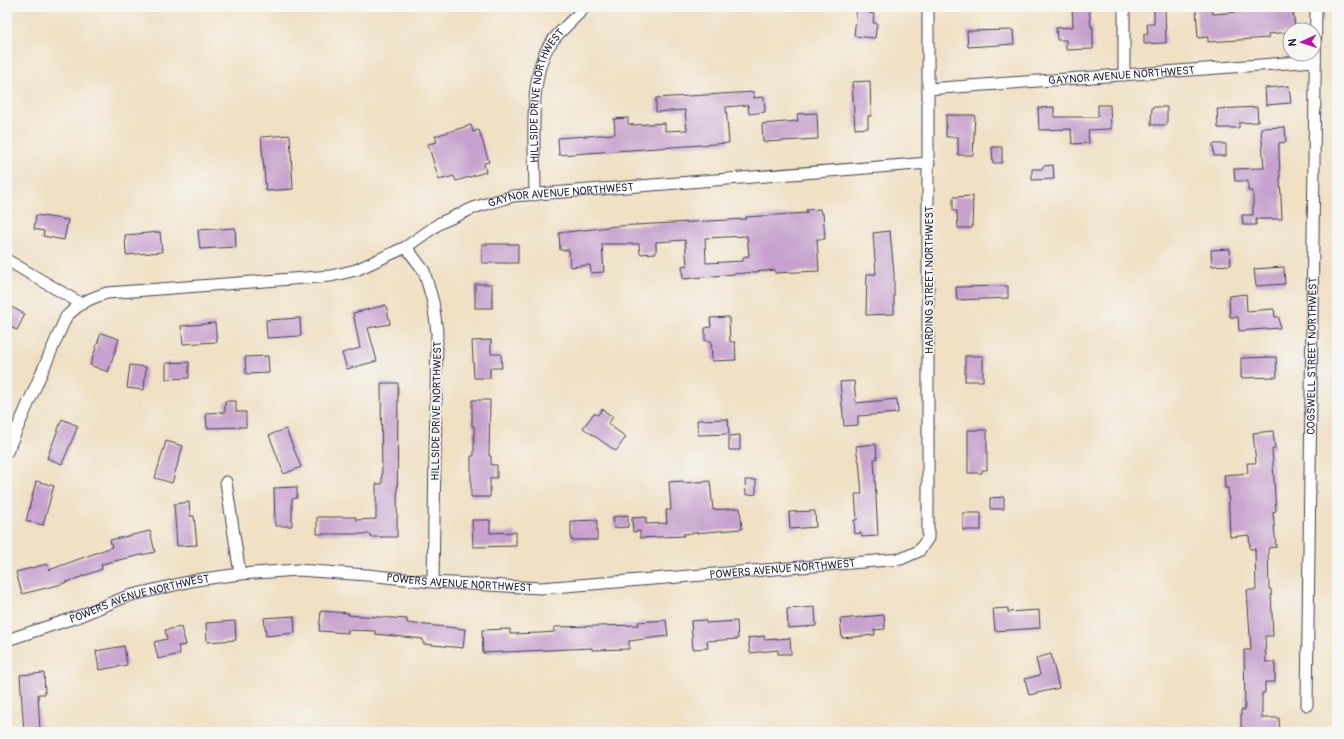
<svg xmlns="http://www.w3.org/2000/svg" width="1344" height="739" viewBox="0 0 1344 739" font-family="Pangolin,sans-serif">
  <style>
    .building { fill: #c7a2ce; fill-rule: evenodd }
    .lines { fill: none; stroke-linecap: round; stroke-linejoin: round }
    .street-casing { stroke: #413e50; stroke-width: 13 }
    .street { stroke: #fff; stroke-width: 11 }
    .labels { text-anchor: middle; stroke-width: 3.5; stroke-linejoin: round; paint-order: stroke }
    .street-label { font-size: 11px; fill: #22223b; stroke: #f6f6f2 }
  </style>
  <rect width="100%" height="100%" fill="#f6f6f2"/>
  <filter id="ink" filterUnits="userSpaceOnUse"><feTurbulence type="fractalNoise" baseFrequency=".025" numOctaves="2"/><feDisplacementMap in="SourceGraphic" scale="8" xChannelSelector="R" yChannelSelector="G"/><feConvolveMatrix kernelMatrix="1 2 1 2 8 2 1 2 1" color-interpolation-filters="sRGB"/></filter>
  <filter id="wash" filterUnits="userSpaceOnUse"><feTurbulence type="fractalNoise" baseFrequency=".012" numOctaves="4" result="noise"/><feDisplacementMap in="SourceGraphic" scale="16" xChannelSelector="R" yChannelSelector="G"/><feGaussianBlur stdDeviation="0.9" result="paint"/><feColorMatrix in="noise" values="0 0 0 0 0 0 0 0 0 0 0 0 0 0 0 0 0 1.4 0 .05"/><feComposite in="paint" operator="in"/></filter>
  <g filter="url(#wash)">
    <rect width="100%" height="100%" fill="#f0e0c4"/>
    <g id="blocks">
      <g class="building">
        <polygon points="857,7 869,7 869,13 874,14 873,23 877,23 875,38 854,36"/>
        <polygon points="1072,7 1089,7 1091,27 1093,27 1093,49 1066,50 1066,40 1057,40 1056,28 1073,27"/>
        <polygon points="1154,7 1165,7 1166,43 1144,44 1144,34 1148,34 1147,24 1154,24"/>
        <polygon points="1212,7 1213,14 1293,8 1295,30 1290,30 1290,32 1268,34 1269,38 1208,42 1208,37 1198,38 1196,8"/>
        <polygon points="1013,30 1014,44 968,47 967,31"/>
        <polygon points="870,81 871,116 868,116 868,128 855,129 852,82"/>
        <polygon points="1289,86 1291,103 1266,105 1265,88"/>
        <polygon points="754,92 754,98 764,97 765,112 749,114 748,105 726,107 729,143 559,155 558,138 615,134 614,119 628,118 628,124 634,125 665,123 665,131 687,130 685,110 656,112 656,98"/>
        <polygon points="1098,105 1110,105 1111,129 1088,130 1089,143 1072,144 1071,129 1039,130 1038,108 1054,107 1054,117 1098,117"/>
        <polygon points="1152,107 1167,107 1167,125 1151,125"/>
        <polygon points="1257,107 1258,122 1239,123 1239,128 1218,128 1217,109"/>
        <polygon points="817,113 818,139 763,142 762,124 798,121 797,114"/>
        <polygon points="946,115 975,115 973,155 958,155 958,137 946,137"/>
        <polygon points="471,125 473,132 479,130 489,162 484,163 486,172 456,181 454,176 439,180 428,144 437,142 435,136"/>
        <polygon points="1285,127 1286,142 1279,143 1279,155 1282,219 1256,219 1256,225 1243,225 1242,215 1253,215 1253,191 1248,191 1248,181 1235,181 1234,169 1264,168 1261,128"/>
        <polygon points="290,135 293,189 266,191 261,137"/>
        <polygon points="1213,144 1226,144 1226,156 1214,156"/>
        <polygon points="992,147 1002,147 1002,163 993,163"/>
        <polygon points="1053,165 1054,179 1032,180 1032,169 1042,169 1043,166"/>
        <polygon points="973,196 972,228 958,228 957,211 953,211 953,199 954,197"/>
        <path d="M 820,209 L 821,214 L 823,213 L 825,239 L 817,239 L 819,271 L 775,273 L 775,270 L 683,279 L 682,266 L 687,265 L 685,240 L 656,242 L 656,253 L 640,254 L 639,244 L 602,244 L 604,272 L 591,273 L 590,265 L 570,267 L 569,250 L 560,250 L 559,233 L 617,226 L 746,219 L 746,217 L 807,213 L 806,210 ZM 747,236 L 749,256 L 743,257 L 743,261 L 706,263 L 705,238 Z"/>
        <polygon points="36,215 68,220 64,240 43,236 44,231 34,229"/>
        <polygon points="235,228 236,247 200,249 198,230"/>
        <polygon points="890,231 894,274 894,314 866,315 867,274 876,274 873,233"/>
        <polygon points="160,232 162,252 126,255 125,235"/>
        <rect x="482" y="244" width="36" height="19"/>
        <polygon points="1230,249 1231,265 1212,266 1211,250"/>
        <polygon points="1284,267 1285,284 1256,286 1254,269"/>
        <rect x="475" y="284" width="17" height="24"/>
        <polygon points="1008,286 1008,298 957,300 956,287"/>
        <polygon points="1246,294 1247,311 1274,309 1275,317 1279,317 1280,328 1239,331 1238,317 1230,317 1229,296"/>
        <polygon points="7,305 25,314 17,330 7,326"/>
        <polygon points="386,305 390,324 368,328 377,361 347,369 342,353 360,348 353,313"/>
        <polygon points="729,317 730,342 735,342 736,360 712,361 711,341 705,341 705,328 711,327 710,318"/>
        <polygon points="300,318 301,336 267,338 266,320"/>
        <polygon points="215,323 217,342 183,344 181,326"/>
        <polygon points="101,333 119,339 108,372 90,365"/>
        <polygon points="491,340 491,354 501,354 502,368 490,368 490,378 474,378 472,341"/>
        <polygon points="268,356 269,373 246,374 245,357"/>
        <rect x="965" y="356" width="18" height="25"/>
        <polygon points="1276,357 1277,377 1241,378 1241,358"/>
        <polygon points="189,362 189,378 166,379 166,363"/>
        <polygon points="130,365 146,367 144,390 127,388"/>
        <polygon points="854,381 856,403 897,399 898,413 858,416 858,425 844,426 840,382"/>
        <polygon points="381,383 398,383 397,537 371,537 370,534 317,534 317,517 356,517 356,520 376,519 376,484 382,484"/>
        <polygon points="472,400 490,400 489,456 491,456 491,465 497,465 497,478 490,478 490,497 471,497 471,456 474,456 474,426 472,426"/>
        <polygon points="225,401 236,401 236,412 246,412 246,427 207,428 206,413 225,412"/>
        <polygon points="602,409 613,417 608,424 626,437 616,451 583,428 594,413 598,415"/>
        <polygon points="62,419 78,426 62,464 47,458"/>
        <polygon points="728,419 729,434 698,435 697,420"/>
        <polygon points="286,429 301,467 284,474 269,435"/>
        <polygon points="968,430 987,430 987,470 982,470 982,473 968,473"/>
        <polygon points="1273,431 1275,449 1272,449 1276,511 1273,512 1276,547 1268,548 1269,589 1271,589 1273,636 1265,636 1266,662 1275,662 1275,682 1265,682 1265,693 1262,693 1262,718 1279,718 1280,732 1241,732 1241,710 1245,710 1244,650 1251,650 1247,590 1256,590 1255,549 1250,549 1249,535 1230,537 1228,488 1225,488 1224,475 1248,473 1247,463 1256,463 1253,433"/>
        <polygon points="740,435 740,450 729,450 729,436"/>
        <polygon points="166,441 183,446 172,483 155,478"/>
        <polygon points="876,444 877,459 874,459 878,536 862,537 861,533 855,534 854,520 857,520 855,494 862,494 859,460 858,460 856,446"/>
        <polygon points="745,480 756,480 756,494 746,495"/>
        <polygon points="36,481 54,486 43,525 26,521"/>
        <polygon points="683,481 684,483 710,481 713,510 740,508 742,529 683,534 684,536 640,538 640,531 633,532 632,518 646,517 646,524 667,523 666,510 671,510 669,482"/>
        <polygon points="297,487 297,498 292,499 292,526 275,526 274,488"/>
        <polygon points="1004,497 1004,509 990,509 990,498"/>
        <polygon points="189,502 190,516 194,516 197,545 177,546 174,504"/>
        <polygon points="815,511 816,527 790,529 789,512"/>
        <rect x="963" y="513" width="18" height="17"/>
        <polygon points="628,515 628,527 614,528 613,517"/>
        <polygon points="472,520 490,520 490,533 516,532 516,546 473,547"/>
        <polygon points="597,520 597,540 571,540 571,521"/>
        <polygon points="150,531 155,552 101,564 102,569 62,584 22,594 16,572 47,564 49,570 112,547 110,540"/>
        <polygon points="815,607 816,626 788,628 787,609"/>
        <polygon points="1008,608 1008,612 1039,610 1040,628 995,631 993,609"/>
        <polygon points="321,611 349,613 348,615 407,619 407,623 465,629 463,648 423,644 423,639 375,634 376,631 348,630 348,633 319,631"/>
        <polygon points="884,615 885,629 874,630 875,635 842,638 840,619"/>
        <polygon points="294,616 295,633 266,636 264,618"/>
        <polygon points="666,620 668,636 629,641 629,649 592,650 592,648 483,653 482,630 510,629 510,634 540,633 554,632 554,627 639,625 638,622"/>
        <polygon points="705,620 706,623 737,621 738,639 707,641 708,648 693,649 691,621"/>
        <polygon points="235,621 236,640 207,642 206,623"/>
        <polygon points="181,627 186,645 178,646 180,654 158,659 154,642 167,639 165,630"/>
        <polygon points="764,636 765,640 790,638 791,654 778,654 778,650 750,653 748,638"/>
        <polygon points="124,646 127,665 99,670 96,651"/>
        <polygon points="1051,654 1059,688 1029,695 1025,679 1040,675 1036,658"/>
        <polygon points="44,673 45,694 38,694 40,732 24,732 20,675"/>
      </g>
    </g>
  </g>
  <g filter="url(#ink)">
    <use href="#blocks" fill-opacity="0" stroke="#413e50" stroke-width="1"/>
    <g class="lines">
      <g class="street-casing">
        <g id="street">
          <polyline points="1124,75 1124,7"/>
          <path id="s1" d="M 928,89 L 1315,61"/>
          <path id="s2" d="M 535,195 C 535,157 529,90 544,55 C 552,36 572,22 585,7"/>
          <polyline points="406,247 424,271 433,302 437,332 433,582"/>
          <polyline points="7,260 80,303"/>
          <path id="s3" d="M 7,452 L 66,317 C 80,303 88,299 107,293 L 331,276 L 356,270 L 406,247 L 440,223 L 476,207 L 513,196 L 929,163"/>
          <polyline points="226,482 240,574"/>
          <path id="s4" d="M 7,640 L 77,617 L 128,596 L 196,580 L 240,574 L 298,570 L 367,575 L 433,582 L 541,588 L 901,559 L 919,551 L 928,538 L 928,7"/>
          <path id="s5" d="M 1307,705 L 1316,7"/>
        </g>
      </g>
      <use href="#street" class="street"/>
    </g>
  </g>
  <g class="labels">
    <g class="street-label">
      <text dy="4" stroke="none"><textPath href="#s1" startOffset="194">GAYNOR AVENUE NORTHWEST</textPath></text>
      <text dy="4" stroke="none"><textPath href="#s2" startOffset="102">HILLSIDE DRIVE NORTHWEST</textPath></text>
      <text dy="4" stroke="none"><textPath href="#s3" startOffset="668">GAYNOR AVENUE NORTHWEST</textPath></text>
      <text transform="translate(929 280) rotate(-90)" y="4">HARDING STREET NORTHWEST</text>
      <text dy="4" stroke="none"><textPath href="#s5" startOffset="349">COGSWELL STREET NORTHWEST</textPath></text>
      <text transform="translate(436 411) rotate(-89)" y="4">HILLSIDE DRIVE NORTHWEST</text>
      <text dy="4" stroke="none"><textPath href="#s4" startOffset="787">POWERS AVENUE NORTHWEST</textPath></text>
      <text dy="4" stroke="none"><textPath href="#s4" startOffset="463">POWERS AVENUE NORTHWEST</textPath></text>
      <text dy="4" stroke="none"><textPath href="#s4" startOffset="139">POWERS AVENUE NORTHWEST</textPath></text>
    </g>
  </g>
  <rect width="1344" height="739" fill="none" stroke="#f6f6f2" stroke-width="24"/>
  <g transform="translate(1302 42) rotate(267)"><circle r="19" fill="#f6f6f2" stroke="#a1a1a9"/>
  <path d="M0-3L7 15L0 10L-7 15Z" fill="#b5179e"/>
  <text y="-6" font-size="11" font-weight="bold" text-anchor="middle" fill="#22223b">N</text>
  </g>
</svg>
